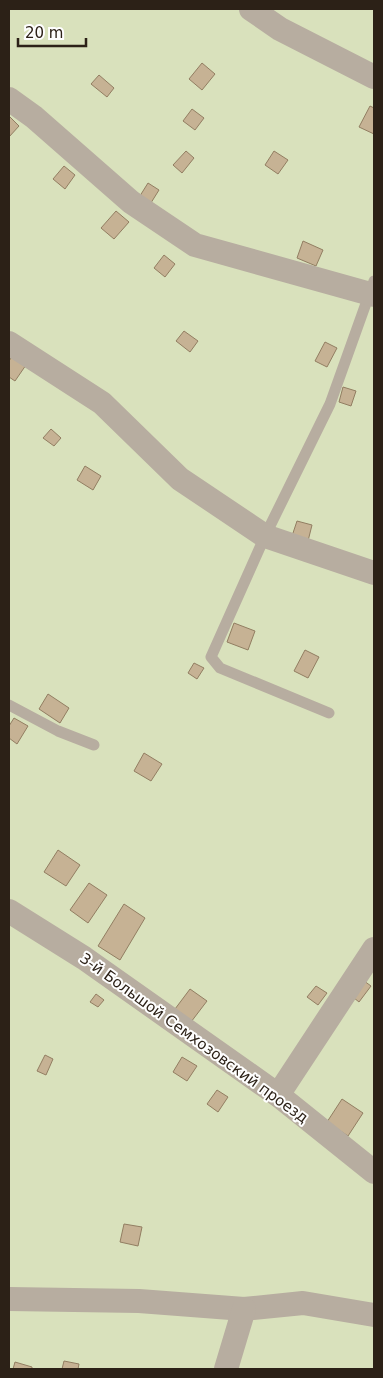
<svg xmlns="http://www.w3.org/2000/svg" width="383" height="1378" viewBox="0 0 383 1378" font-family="'DejaVu Sans',sans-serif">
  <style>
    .green { fill: #d9e1bc }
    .building { fill: #c6b294; stroke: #927e62 }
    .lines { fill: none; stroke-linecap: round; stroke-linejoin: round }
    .lane { stroke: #b7ada0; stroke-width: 11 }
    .street { stroke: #b7ada0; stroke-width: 24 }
    .labels { text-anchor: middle; stroke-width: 4; stroke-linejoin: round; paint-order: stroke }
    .street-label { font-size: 15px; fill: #2c2117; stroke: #fefefe }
  </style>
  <rect width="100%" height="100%" fill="#feeddd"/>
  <rect class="green" x="9" y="9" width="365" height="1360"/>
  <g class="building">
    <polygon points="202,63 215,74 202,90 189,79"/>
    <polygon points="99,75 114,88 107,97 91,84"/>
    <polygon points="370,106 374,108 374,134 359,127"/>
    <polygon points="192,109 204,118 195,130 183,121"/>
    <polygon points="9,116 19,126 9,137"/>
    <polygon points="186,151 194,158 182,173 173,165"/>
    <polygon points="274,151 288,160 278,174 265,165"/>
    <polygon points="64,166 75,175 65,189 53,179"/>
    <polygon points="148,183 159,190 149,206 138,199"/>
    <polygon points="116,211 129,222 114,239 101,228"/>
    <polygon points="303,241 323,250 316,266 297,258"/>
    <polygon points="164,255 175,264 165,277 154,268"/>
    <polygon points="184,331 198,341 190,352 176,341"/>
    <polygon points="325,342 337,348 327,367 315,361"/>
    <polygon points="13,355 26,365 15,381 9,377 9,361"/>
    <polygon points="343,387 356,391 351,406 339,402"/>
    <polygon points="51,429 61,438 54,446 43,438"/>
    <polygon points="85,466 101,476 93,490 77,480"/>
    <polygon points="297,521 312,525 308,541 292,536"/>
    <polygon points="234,623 255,631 248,650 227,642"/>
    <polygon points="305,650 319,657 308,678 294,671"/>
    <polygon points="194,663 204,668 197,679 188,673"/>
    <polygon points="48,694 69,708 60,723 39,709"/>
    <polygon points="14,718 28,726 17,744 9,738 9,726"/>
    <polygon points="144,753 162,764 151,781 134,771"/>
    <polygon points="58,850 80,865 66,886 44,872"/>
    <polygon points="89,883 107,895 88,923 70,910"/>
    <polygon points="124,904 145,918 120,960 98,946"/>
    <polygon points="360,978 371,986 359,1002 348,993"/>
    <polygon points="316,986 327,993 318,1005 307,997"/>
    <polygon points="190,989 207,1001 191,1022 175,1009"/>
    <polygon points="96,994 104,1000 98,1007 90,1002"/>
    <polygon points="45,1055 53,1059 46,1075 37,1071"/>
    <polygon points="182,1057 197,1066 187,1081 173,1072"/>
    <polygon points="217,1090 228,1097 218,1112 207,1104"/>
    <polygon points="342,1099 363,1113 348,1136 327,1122"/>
    <polygon points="124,1224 142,1227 138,1246 120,1242"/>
    <polygon points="64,1361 79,1364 78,1369 62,1369"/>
    <polygon points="15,1362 32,1367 32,1369 13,1369"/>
  </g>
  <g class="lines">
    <g class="lane">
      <polyline points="9,705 58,731 94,745"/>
      <polyline points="329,713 220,668 211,657 265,536 330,404 374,281"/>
    </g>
    <g class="street">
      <polyline points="251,9 280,29 374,77"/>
      <polyline points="9,99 34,117 131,202 195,245 374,295"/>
      <polyline points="9,343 102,403 180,479 265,536 374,573"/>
      <polyline points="9,911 84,958 278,1095 374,1172"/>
      <polyline points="278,1095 374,949"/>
      <polyline points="9,1299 139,1301 244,1309 303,1303 374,1315"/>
      <polyline points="226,1369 244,1309"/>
    </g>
  </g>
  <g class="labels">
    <g class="street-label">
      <text transform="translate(194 1038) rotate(36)" y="5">3-й Большой Семхозовский проезд</text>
    </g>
  </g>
  <rect width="383" height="1378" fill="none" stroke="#2c2117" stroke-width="20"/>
  <path d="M18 38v8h68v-8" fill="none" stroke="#2c2117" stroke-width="2.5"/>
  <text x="25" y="38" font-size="15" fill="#2c2117" stroke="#fefefe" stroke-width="4" paint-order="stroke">20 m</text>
</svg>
